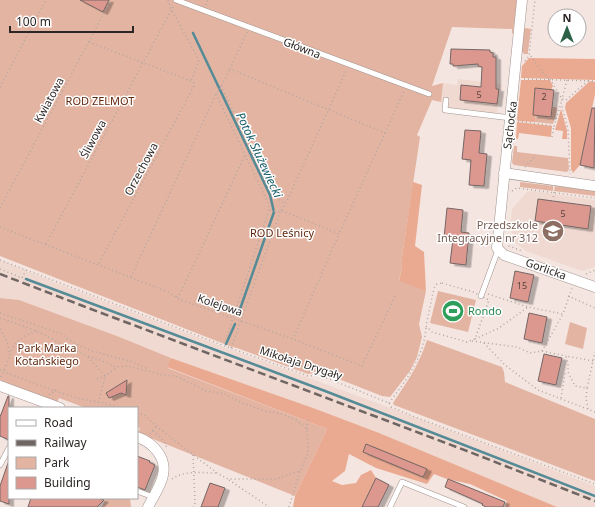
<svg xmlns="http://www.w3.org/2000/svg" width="595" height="507" viewBox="0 0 595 507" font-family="'Noto Sans',sans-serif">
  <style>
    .built { fill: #f0d9d0 }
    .green { fill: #e3b4a2 }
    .forest { fill: #eaaa91 }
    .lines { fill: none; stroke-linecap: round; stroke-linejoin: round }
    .stream { stroke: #548b97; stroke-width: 2.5 }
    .building { fill: #dc988f; stroke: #746664; filter: url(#shadow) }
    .lane-casing { stroke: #a1938e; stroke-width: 6 }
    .street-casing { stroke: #a1938e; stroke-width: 11 }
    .path { stroke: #b3a7a2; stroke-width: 1.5; stroke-dasharray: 1 3; stroke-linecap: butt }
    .lane { stroke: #fff; stroke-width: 5 }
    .street { stroke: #fff; stroke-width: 10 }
    .rail { stroke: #6f6663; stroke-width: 2.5; stroke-dasharray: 8 4; stroke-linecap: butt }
    .labels { text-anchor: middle; stroke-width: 3; stroke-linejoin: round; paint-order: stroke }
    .number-label { font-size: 9px; fill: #58423f }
    .street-label { font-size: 11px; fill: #2c2624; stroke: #fff }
    .park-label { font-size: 11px; fill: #61280e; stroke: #fff }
    .education-label { font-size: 11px; fill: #785e54; stroke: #fff; text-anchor: end }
    .leisure-label { font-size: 11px; fill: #27864d; stroke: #fff; text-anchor: start }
    .water-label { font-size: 12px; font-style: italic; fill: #185d6a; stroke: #fff }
  </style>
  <defs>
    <filter id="shadow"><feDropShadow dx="4.5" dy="2.5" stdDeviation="0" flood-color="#0004"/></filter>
  </defs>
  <rect width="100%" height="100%" fill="#f4e5e0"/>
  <g class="built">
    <polygon points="458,79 501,84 497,114 444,107 444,103 441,102 443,83 457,85"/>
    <polygon points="533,191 595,200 595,267 582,271 526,251 515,242 510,227 512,209 527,192"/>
    <polygon points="0,260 46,279 229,349 364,398 595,486 595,507 557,507 313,408 171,358 117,336 19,300 0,298"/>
  </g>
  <g class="green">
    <polygon points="0,0 517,0 513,33 512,34 512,29 452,27 432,86 443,83 441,102 432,100 417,135 420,137 401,264 402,267 399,280 426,291 419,324 422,337 417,357 410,371 390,397 382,396 321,372 308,374 237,348 232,347 0,256"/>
    <polygon points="526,28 531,29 528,52 528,54 524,54 521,50 523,30"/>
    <polygon points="552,107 556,107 557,110 553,124 535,122 536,115 551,117"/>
    <polygon points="514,146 517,146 517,152 568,158 569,169 567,172 514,165 512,163"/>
    <polygon points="520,182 553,186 553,191 520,187"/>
    <polygon points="555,186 595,191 595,196 554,191"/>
    <polygon points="438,291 476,300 468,332 430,323"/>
    <polygon points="0,298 19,300 117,336 171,358 168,368 327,429 295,496 138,433 140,428 137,427 137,408 86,408 59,398 57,403 0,380"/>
    <polygon points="570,322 587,328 583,349 565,344"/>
    <path d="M 427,340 L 502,367 L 504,372 L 505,382 L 595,419 L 595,481 L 394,405 L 393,403 C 407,382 419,365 427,340 Z"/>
    <polygon points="100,498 130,498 131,507 102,507 105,500"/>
  </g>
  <g class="forest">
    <polygon points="529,58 595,59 595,80 521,78 522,66"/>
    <polygon points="521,80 550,80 553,86 551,90 535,88 533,115 536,115 535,122 518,121 517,119"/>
    <polygon points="590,81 595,82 595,94 580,165 573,173 571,169 571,128 565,108 566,103"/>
    <polygon points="561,109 567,130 567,139 562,139 563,131 555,130"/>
    <polygon points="517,122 552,126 551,137 519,133 518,139 516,139"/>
    <polygon points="413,182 422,185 415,246 424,252 426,291 399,281 402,267 401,264"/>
    <polygon points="171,358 313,408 379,433 557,507 505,507 507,501 470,484 447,479 434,474 427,484 376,468 349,454 345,471 332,481 342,485 356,483 361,475 371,470 376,478 362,507 293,507 295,496 327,429 167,367"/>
  </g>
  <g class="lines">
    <g class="stream">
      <polyline points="193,33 270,195 274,212 239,312"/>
      <polyline points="26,279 325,391 595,496"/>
      <polyline points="226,344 235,324"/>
    </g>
  </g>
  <g class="building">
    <polygon points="80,0 109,0 103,12"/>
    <polygon points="451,49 490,50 490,52 493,53 493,57 496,57 496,89 499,89 497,104 460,100 461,85 481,87 482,67 478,66 478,64 453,66 453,64 450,64"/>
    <polygon points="535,88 554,90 551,117 533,115"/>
    <polygon points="592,108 595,108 594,168 580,165"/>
    <polygon points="465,130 481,131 479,153 487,154 484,186 469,185 471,160 462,159"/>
    <polygon points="538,199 591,206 588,229 535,221"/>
    <polygon points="447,208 463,210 461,232 469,233 466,265 450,263 453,239 444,238"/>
    <polygon points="515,271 534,275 528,302 510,298"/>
    <polygon points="529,313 547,317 542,343 524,339"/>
    <polygon points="544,354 562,358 556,385 538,381"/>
    <polygon points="127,380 126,395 121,393 109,398 106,393"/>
    <polygon points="8,396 9,396 9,440 0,436 0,417"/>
    <polygon points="366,444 427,469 423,477 363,452"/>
    <polygon points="137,456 150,461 149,462 155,465 145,490 137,487"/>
    <polygon points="8,463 9,463 9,504 0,501 0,486"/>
    <polygon points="376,478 389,485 378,507 362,507"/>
    <polygon points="448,479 505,502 503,507 486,507 482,505 483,504 445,487"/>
    <polygon points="210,483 225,488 218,507 201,507"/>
    <polygon points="31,498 98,498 104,500 97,507 28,507"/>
  </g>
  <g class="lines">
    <g class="lane-casing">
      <g id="lane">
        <polyline points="176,0 429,94"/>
        <polyline points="446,100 445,110 511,118"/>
        <polyline points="481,296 498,250"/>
        <polyline points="0,465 9,448"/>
        <polyline points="137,491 153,497"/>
        <polyline points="390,507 402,482 464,507"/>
      </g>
    </g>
    <g class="street-casing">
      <g id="street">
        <polyline points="522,0 497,248 504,255 595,287"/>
        <polyline points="504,173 595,186"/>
        <polyline points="0,386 60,408"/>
        <path d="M 137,437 C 152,442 167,457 163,475 C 161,486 153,497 148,507"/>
      </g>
    </g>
    <g class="path">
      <polyline points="168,0 171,9 199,60 191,81"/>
      <polyline points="206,5 208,0"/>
      <polyline points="247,32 230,69 385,133 339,234"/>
      <polyline points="89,42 191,81 194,83 194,86 98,265"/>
      <polyline points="531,56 538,67 549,79"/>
      <polyline points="525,61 529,56 535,0"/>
      <polyline points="524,79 595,81"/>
      <polyline points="550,79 562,99 561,103"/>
      <polyline points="567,80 562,99 566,100 588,81"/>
      <polyline points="221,86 273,193 281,201 286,203"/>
      <polyline points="0,87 46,0"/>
      <polyline points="216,94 268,203 269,210 225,342"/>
      <polyline points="518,121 554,126 561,103 568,129 570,174"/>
      <polyline points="385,133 404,91"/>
      <polyline points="552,137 554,126"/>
      <polyline points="525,167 536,155"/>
      <polyline points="512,191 517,188 595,198"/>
      <polyline points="553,201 554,192"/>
      <polyline points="0,208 111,0"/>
      <polyline points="270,210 280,212"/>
      <polyline points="281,210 286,203 346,71"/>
      <polyline points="0,227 168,292 181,300 293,339 362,366 396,294"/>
      <polyline points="507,242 509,246 522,251"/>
      <polyline points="46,244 174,5"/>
      <polyline points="0,260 222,345 308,376 319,375 389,403 391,407 415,417 595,484"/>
      <polyline points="0,269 22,278 26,270"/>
      <polyline points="586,274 595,270"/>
      <polyline points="131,277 216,94 220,89 230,69"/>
      <polygon points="442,283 473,292 489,300 475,339 467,342 432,332 426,326 434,288 437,284"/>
      <polyline points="488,294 528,307"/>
      <polyline points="568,296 595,308"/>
      <polyline points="176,297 180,294 245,155"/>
      <path d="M 0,313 L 62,334 C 80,351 106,354 129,361 C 135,362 140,366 146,368 L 147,370"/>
      <polyline points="0,318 37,331 58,342 87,356 100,360 116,367 128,366 163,375 176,376 206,391 225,394 242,403 265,411 282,414 295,419 307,429 308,453 300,471 276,479 228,479 217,473 156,426 146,416 137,412"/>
      <polyline points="0,329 6,339 10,354"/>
      <polyline points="475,339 499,328 528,307 563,314 572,288"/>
      <polyline points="472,341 517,347 530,353 542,351 566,356"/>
      <polyline points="484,343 505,365 538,390 595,412"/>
      <polyline points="231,348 281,210 339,234 293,339"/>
      <polyline points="542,351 563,314"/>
      <polyline points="88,357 105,376 99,402"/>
      <polyline points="593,361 566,356 568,364 568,372 575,386 587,388 595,352"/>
      <polyline points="0,370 4,370 7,373 55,391 81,399 94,401 122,408"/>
      <path d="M 1,377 C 12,353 9,340 37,331"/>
      <polyline points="97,379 105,376 116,368"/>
      <polyline points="587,388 586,398 588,409"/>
      <polyline points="49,395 55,391 56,388"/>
      <polyline points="561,398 565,374 568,372"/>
      <path d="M 389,403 C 407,379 424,357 426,327"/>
      <polyline points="307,429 308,417"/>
      <path d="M 153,431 C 160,436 165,441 167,449"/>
      <polyline points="150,434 156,426"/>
      <polyline points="8,438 9,438"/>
      <polyline points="193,455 195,503 193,507"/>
      <path d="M 172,479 C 185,470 201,473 217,473"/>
      <polyline points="229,480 269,507"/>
      <polyline points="289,507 300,471"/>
    </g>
    <use href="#lane" class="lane"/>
    <use href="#street" class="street"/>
    <polyline class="rail" points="0,274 83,306 467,451 595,501"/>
  </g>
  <defs>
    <g id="school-disc" transform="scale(1.15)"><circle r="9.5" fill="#8d6e63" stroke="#fff"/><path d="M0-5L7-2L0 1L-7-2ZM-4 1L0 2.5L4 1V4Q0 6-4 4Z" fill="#fff"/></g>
    <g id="stadium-disc" transform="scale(1.15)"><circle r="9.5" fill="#2e9e5b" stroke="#fff"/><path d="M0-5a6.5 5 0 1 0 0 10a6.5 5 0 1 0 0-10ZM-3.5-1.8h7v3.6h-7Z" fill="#fff"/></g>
  </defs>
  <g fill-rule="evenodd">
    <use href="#school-disc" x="553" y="231"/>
    <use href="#stadium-disc" x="453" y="311"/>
  </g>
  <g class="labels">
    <g class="number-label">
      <text x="479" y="98">5</text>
      <text x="544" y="100">2</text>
      <text x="563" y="217">5</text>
      <text x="522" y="289">15</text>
    </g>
    <g class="street-label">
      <text transform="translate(302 48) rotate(21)" y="4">Główna</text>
      <text transform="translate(49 100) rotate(-62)" y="4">Kwiatowa</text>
      <text transform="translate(510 125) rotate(-83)" y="4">Sąchocka</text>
      <text transform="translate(93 139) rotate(-62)" y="4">Śliwowa</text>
      <text transform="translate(141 169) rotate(-62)" y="4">Orzechowa</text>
      <text transform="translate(546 269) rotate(20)" y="4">Gorlicka</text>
      <text transform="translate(220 305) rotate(19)" y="4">Kolejowa</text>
      <text transform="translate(301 363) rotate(18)" y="4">Mikołaja Drygały</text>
    </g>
    <g class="park-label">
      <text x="100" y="105">ROD ZELMOT</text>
      <text x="282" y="237">ROD Leśnicy</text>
      <text x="47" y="352">Park Marka<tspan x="47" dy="13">Kotańskiego</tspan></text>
    </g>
    <g class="education-label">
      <text x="538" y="229">Przedszkole<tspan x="538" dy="13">Integracyjne nr 312</tspan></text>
    </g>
    <g class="leisure-label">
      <text x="468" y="315">Rondo</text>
    </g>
    <g class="water-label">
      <text transform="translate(259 155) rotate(65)" y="4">Potok Służewiecki</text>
    </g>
  </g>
  <rect x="8" y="407" width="130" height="92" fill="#ffffff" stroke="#aba8a7"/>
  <rect x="16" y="420" width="20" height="6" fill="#ffffff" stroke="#aba8a7"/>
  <text x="44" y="427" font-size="12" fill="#2c2624">Road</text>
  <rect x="16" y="440" width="20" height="6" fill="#6f6663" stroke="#aba8a7"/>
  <text x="44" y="447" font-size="12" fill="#2c2624">Railway</text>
  <rect x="16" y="457" width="20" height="12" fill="#e3b4a2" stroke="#aba8a7"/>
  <text x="44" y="467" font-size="12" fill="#2c2624">Park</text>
  <rect x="16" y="477" width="20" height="12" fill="#dc988f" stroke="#aba8a7"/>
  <text x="44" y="487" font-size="12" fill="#2c2624">Building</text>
  <g transform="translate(567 28)"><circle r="19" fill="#ffffff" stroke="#aba8a7"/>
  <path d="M0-3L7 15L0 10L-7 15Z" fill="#2e6247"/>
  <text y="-6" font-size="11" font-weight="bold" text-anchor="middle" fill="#2c2624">N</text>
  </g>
  <path d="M10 26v6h123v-6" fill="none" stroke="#2c2624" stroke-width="2"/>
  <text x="16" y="26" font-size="12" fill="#2c2624" stroke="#ffffff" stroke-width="3" paint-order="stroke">100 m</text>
</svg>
